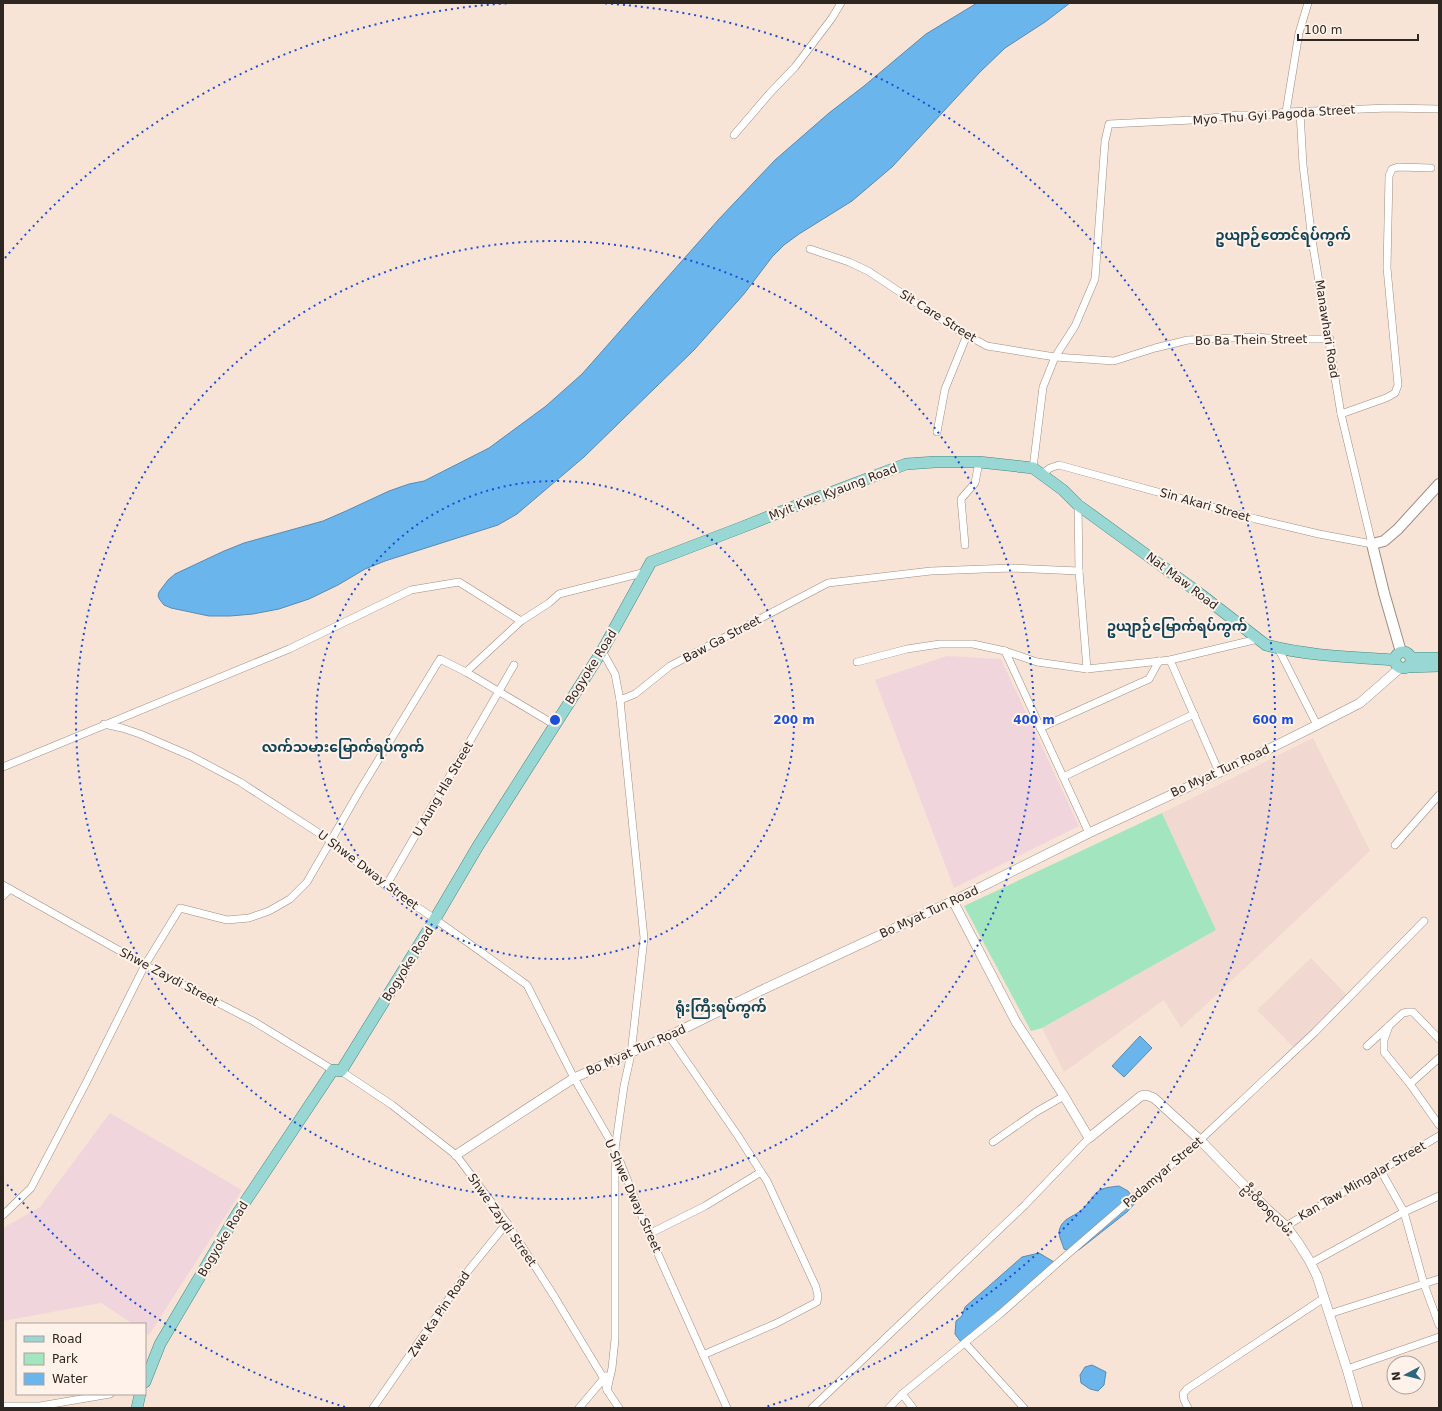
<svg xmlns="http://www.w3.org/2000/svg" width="1442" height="1411" viewBox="0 0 1442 1411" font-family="'DejaVu Sans','Noto Sans Myanmar',sans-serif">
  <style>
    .commercial { fill: #f1d8d0 }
    .education { fill: #f0d6dc }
    .green { fill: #a2e5bf }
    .water { fill: #6bb5ed; stroke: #598ab0 }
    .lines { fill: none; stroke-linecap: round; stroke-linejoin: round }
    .minor-casing { stroke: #9f8d80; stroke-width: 8 }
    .tertiary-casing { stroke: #9f8d80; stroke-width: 10 }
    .secondary-casing { stroke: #9f8d80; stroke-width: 12 }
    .primary-casing { stroke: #478882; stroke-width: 12 }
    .minor { stroke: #fff; stroke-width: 7 }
    .tertiary { stroke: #fff; stroke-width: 9 }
    .secondary { stroke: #fff; stroke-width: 10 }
    .primary { stroke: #98d7d4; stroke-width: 11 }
    .ring { fill: none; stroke: #1d4ed8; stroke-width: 2; stroke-dasharray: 2 4 }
    .labels { text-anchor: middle; stroke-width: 4; stroke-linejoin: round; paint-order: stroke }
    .street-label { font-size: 12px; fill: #2e2721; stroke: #fff2ea }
    .quarter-label { font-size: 14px; font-weight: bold; fill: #134456; stroke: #fff2ea }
    .centre { fill: #1d4ed8; stroke: #fff2ea; stroke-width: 2 }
    .ring-label { font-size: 12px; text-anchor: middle; font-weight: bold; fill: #1d4ed8; stroke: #fff2ea; stroke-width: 4; stroke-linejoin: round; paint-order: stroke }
  </style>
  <rect width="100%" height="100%" fill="#f8e4d6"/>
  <g class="commercial">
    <polygon points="1313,738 1370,851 1181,1028 1164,1000 1064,1072 1042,1028 1216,930 1162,813"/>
    <polygon points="1311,958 1348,996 1295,1049 1257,1010"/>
  </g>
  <g class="education">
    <polygon points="947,656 1001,659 1079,826 954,888 875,680"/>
    <polygon points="110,1113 242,1190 149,1335 145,1332 145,1324 133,1324 101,1303 3,1321 3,1228 40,1207"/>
  </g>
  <polygon class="green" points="1162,813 1216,930 1042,1028 1031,1031 964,906"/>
  <g class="water">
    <polygon points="977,3 1070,3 1045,22 1005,48 980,72 892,167 852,201 799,234 784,245 772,257 744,294 694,350 584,457 517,514 498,525 385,561 365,569 338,585 309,599 279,609 253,614 230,616 209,616 171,608 164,605 160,600 158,596 159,592 168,580 175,574 224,551 244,543 323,521 346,511 389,491 409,484 424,481 489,448 546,406 582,374 719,219 775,160 829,113 864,86 926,34"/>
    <polygon points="1140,1036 1152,1048 1124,1077 1112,1066"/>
    <path d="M 1119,1186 L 1128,1191 L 1136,1202 L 1127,1212 L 1080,1249 L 1074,1252 L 1064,1249 C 1062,1242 1057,1234 1060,1228 C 1063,1219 1072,1217 1079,1212 C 1087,1207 1093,1194 1100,1190 C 1106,1187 1112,1187 1119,1186 Z"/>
    <path d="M 1039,1253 L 1054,1262 L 985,1325 C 979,1336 974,1343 961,1342 L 955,1334 L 956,1321 L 962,1316 L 965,1307 L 1022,1257 Z"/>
    <polygon points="1092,1365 1106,1372 1104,1385 1098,1391 1090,1389 1081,1383 1080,1375 1085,1367"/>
  </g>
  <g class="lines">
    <g class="minor-casing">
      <g id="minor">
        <polyline points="1286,112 1299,33 1308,3"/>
        <polyline points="734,135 770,93 795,67 832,18 841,3"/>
        <polyline points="810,249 849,262 868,271 956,329 987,346 1055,357 1114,361 1155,348 1188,340 1253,337 1283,339 1330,339"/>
        <polyline points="1341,414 1386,398 1395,393 1398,385 1387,268 1389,176 1392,169 1398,167 1431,168"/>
        <polyline points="937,432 945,389 967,335"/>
        <polyline points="1033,468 1043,387 1055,357 1075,326 1095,279 1105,141 1109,124 1192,120 1238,115 1268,115 1286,112 1389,108 1439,109"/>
        <polyline points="1041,475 1050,468 1059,465 1256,519 1319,534 1372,544 1341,414 1312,240 1303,165 1300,112"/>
        <polyline points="1078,505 1079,571 1087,669"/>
        <polyline points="965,545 961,499 975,483 979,462"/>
        <polyline points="1278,648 1317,725"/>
        <polyline points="602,651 615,674 620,700 644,938 631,1054 624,1086 615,1149 615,1339 612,1368 607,1390"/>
        <polyline points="1005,651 1089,833"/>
        <polyline points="1170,660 1219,772"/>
        <polyline points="857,662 907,649 940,644 973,644 1005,651 1037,662 1087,669 1170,660 1258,639"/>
        <polyline points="466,672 521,621 549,603 559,594 646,572"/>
        <polyline points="620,700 635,694 670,666 828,583 931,571 1011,568 1079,571"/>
        <polyline points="104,724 122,728 140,734 191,756 240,782 331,841 386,886 435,919 527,985 574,1078 615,1149 649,1234 727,1408"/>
        <polyline points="1040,728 1149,679 1159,661"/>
        <polyline points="3,767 289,649 411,590 459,582 521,621"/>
        <polyline points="1063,777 1194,714"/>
        <polyline points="1395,845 1439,795"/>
        <polyline points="3,885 145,965 253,1021 333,1070"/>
        <polyline points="386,886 514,665"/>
        <polyline points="3,896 10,889"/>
        <polyline points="1389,1026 1384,1040 1384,1052 1410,1084 1439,1058"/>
        <polyline points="1367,1046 1403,1013 1408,1012 1413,1012 1439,1039"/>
        <polyline points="341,1071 392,1105 456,1155 507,1223 554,1296 604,1379 607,1390 619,1408"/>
        <polyline points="1410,1084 1439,1125"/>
        <polyline points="993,1142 1036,1112 1064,1096"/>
        <polyline points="1381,1171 1404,1212 1424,1284 1439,1325"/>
        <polyline points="3,1215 31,1188 86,1083 145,965 180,908 227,920 249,918 269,911 290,899 307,882 360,790 440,659 466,672 555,725"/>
        <polyline points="1286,1226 1439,1136"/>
        <polyline points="649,1234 705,1206 761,1172 738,1136 669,1036"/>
        <polyline points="1311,1263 1404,1212 1439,1196"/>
        <polyline points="1329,1314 1439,1279"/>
        <polyline points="965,1343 1024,1408"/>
        <polyline points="703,1355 777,1323 817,1302 818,1296 816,1287 767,1181 761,1172"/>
        <polyline points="1347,1369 1439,1337"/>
        <polyline points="902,1394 913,1408"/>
        <polyline points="3,1406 40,1406 110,1394"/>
        <polyline points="373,1408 468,1271 507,1223"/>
        <polyline points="579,1408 606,1376"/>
        <polyline points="812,1408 1025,1205 1089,1138"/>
        <polyline points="889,1408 902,1394 1000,1314 1061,1260 1200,1140 1315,1032 1424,921"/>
        <polyline points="1188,1408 1184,1400 1183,1394 1187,1389 1324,1298"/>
      </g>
    </g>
    <g class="tertiary-casing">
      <g id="tertiary">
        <polyline points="953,901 1016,1022 1064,1096 1089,1138 1141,1096 1146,1095 1154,1098 1200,1140 1267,1209 1286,1226 1299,1244 1309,1260 1317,1276 1347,1369 1358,1408"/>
        <polyline points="456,1155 574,1078 675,1033 760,991 953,901 1089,833 1261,753 1317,725 1360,703 1400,668"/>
      </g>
    </g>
    <g class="secondary-casing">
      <polyline id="secondary" points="1401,652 1384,593 1372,544 1384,541 1398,529 1439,484"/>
    </g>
    <g class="primary-casing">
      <g id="primary">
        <circle cx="1403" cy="660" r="8"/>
        <polyline points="1411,658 1439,658"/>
        <polyline points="1408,667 1439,666"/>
        <path d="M 145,1382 L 160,1344 L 237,1214 L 333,1070 L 341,1071 L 343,1068 L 435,919 L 478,846 L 602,651 L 651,562 L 740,528 L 798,505 L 906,464 L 935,462 L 979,462 L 1033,468 L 1063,490 L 1078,505 L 1199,593 L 1266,645 C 1307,656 1352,657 1394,660"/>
        <polyline points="137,1408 140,1394"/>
      </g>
    </g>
    <use href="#minor" class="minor"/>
    <use href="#tertiary" class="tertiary"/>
    <use href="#secondary" class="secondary"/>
    <use href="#primary" class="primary"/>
  </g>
  <g class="ring">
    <circle cx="555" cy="720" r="239"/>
    <circle cx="555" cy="720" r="479"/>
    <path d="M345 1407A718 718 0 0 1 5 1182M5 258A718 718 0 0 1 511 3M599 3A718 718 0 0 1 765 1407"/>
  </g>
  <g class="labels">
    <g class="street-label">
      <text transform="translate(1274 115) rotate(-4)" y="4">Myo Thu Gyi Pagoda Street</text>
      <text transform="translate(938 316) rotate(32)" y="4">Sit Care Street</text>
      <text transform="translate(1327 329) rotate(81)" y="4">Manawhari Road</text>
      <text transform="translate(1251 340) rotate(-1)" y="4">Bo Ba Thein Street</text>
      <text transform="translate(833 492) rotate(-21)" y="4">Myit Kwe Kyaung Road</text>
      <text transform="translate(1205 505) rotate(16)" y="4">Sin Akari Street</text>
      <text transform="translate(1182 581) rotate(37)" y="4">Nat Maw Road</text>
      <text transform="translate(722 639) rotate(-28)" y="4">Baw Ga Street</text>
      <text transform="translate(591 667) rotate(-58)" y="4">Bogyoke Road</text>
      <text transform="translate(1220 771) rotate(-25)" y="4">Bo Myat Tun Road</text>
      <text transform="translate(443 789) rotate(-60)" y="4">U Aung Hla Street</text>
      <text transform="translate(368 870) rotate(37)" y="4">U Shwe Dway Street</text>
      <text transform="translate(929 912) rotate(-25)" y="4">Bo Myat Tun Road</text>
      <text transform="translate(408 964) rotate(-58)" y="4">Bogyoke Road</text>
      <text transform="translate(169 977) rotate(28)" y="4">Shwe Zaydi Street</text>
      <text transform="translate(636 1050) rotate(-24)" y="4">Bo Myat Tun Road</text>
      <text transform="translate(1163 1172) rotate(-41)" y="4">Padamyar Street</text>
      <text transform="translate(1362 1181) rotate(-30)" y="4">Kan Taw Mingalar Street</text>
      <text transform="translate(633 1196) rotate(66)" y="4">U Shwe Dway Street</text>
      <text transform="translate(1268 1210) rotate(46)" y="4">ဦးဝိစာရလမ်း</text>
      <text transform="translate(502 1220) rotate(55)" y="4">Shwe Zaydi Street</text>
      <text transform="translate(223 1239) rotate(-59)" y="4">Bogyoke Road</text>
      <text transform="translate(439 1314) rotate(-56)" y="4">Zwe Ka Pin Road</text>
    </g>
    <g class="quarter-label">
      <text x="1283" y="240">ဥယျာဉ်တောင်ရပ်ကွက်</text>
      <text x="1177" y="631">ဥယျာဉ်မြောက်ရပ်ကွက်</text>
      <text x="343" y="752">လက်သမားမြောက်ရပ်ကွက်</text>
      <text x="721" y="1012">ရုံးကြီးရပ်ကွက်</text>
    </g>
  </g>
  <circle cx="555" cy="720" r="6" class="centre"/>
  <g class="ring-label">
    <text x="794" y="724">200 m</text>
    <text x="1034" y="724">400 m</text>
    <text x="1273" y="724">600 m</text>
  </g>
  <rect width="1442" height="1411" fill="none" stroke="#2e2721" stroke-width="8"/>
  <rect x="16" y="1323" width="130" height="72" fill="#fff2ea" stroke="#aba19a"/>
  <rect x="24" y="1336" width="20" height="6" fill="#98d7d4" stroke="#aba19a"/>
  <text x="52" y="1343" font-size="12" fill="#2e2721">Road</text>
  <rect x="24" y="1353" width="20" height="12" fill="#a2e5bf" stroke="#aba19a"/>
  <text x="52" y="1363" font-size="12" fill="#2e2721">Park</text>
  <rect x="24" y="1373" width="20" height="12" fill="#6bb5ed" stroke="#aba19a"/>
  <text x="52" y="1383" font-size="12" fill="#2e2721">Water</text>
  <g transform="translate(1406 1375) rotate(263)"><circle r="19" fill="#fff2ea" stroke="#aba19a"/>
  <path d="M0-3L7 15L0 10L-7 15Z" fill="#2a667e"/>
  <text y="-6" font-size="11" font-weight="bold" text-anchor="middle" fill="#2e2721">N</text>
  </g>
  <path d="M1298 34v6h120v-6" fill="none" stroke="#2e2721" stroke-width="2"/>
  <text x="1304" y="34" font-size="12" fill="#2e2721" stroke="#fff2ea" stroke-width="3" paint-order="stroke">100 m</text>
</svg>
